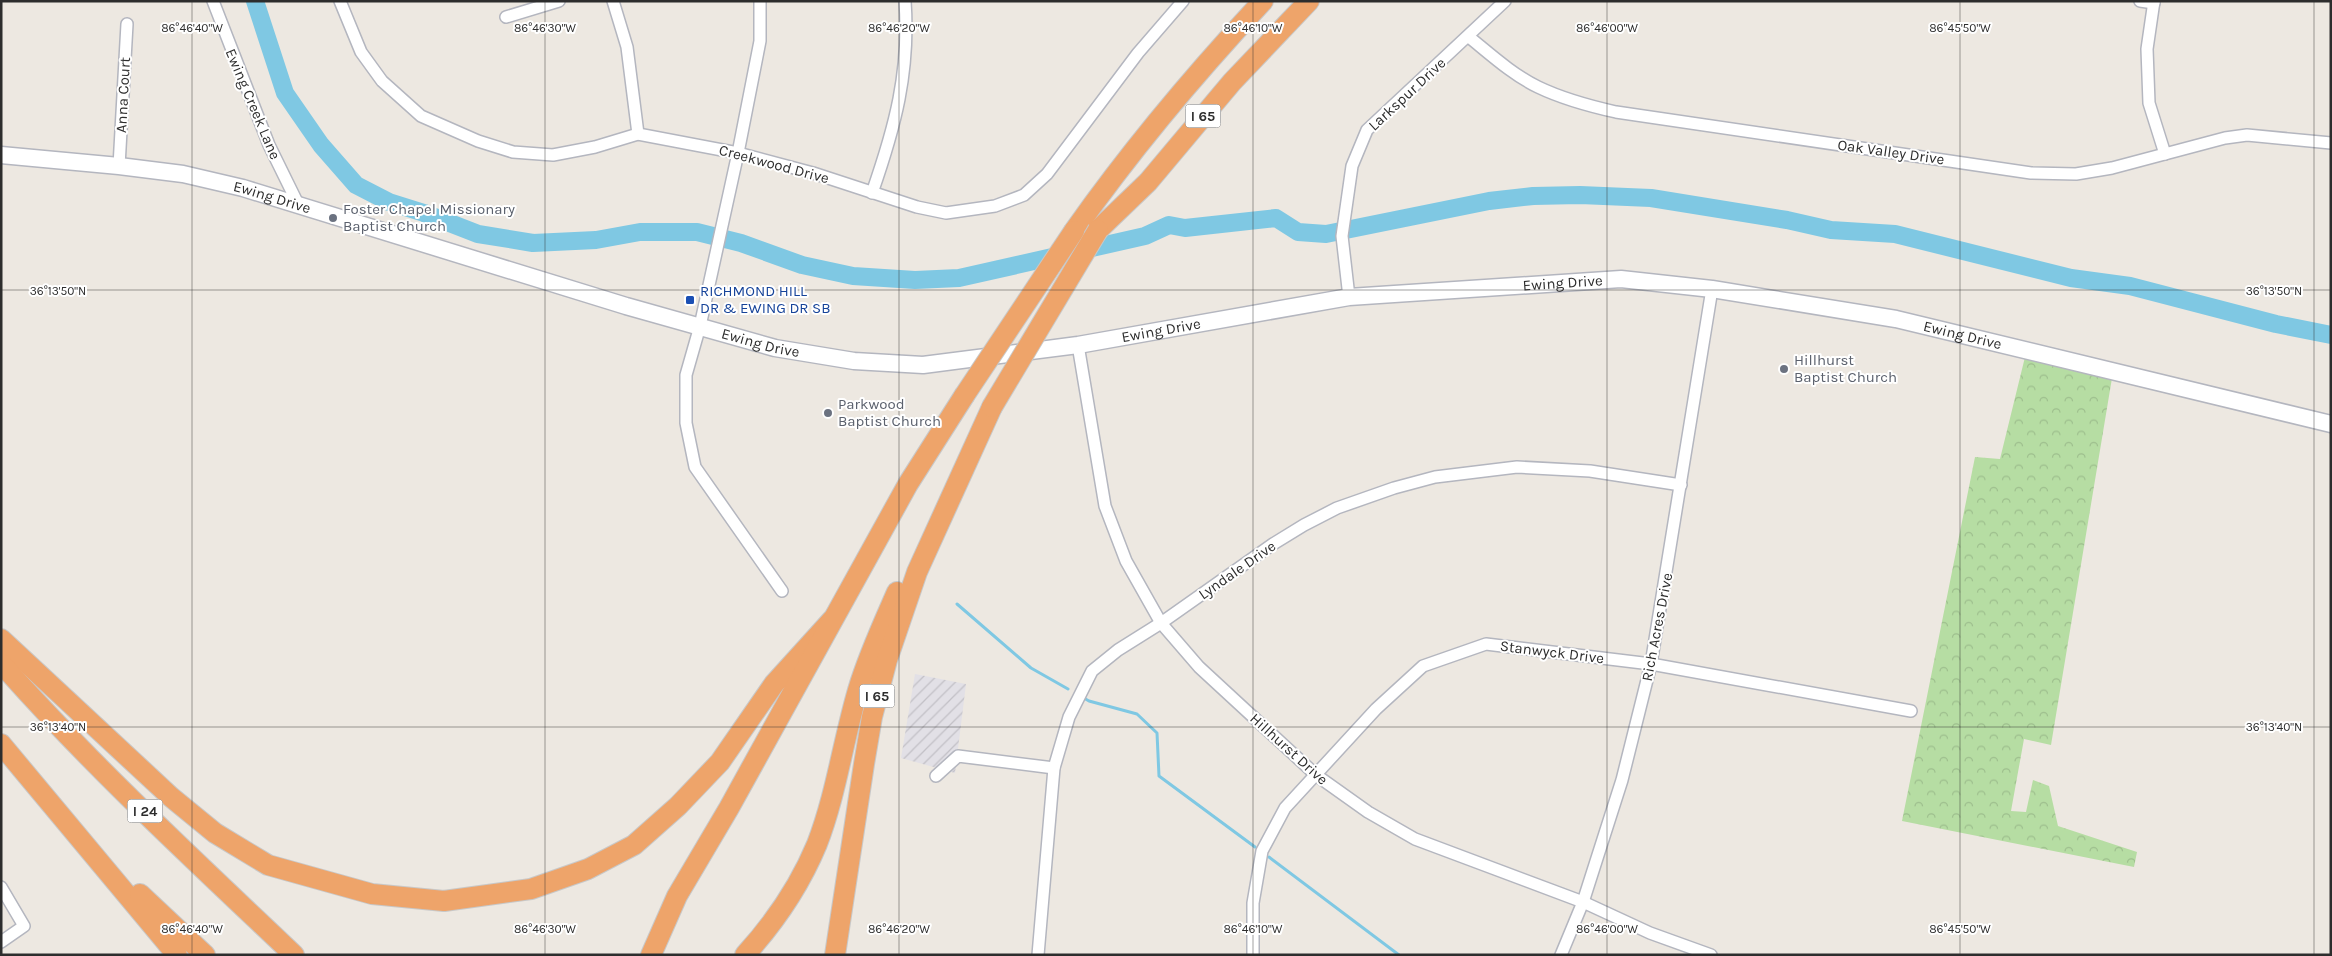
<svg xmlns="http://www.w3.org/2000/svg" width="2332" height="956" viewBox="0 0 2332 956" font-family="Karla,sans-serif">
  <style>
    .industrial { fill: url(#industrial-furrows) }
    .forest { fill: url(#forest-crowns) }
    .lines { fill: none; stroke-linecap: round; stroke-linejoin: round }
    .stream { stroke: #7fc8e3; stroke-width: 3 }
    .river { stroke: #7fc8e3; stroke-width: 18 }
    .minor-casing { stroke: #b4b6bf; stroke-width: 14 }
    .secondary-casing { stroke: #b4b6bf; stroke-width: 19 }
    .motorway-casing { stroke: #c8c8c8; stroke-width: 22 }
    .minor { stroke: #fff; stroke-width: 11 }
    .secondary { stroke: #fff; stroke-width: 16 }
    .motorway { stroke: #eea46a; stroke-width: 20 }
    .motorway-bridge-casing { stroke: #c8c8c8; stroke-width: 22; stroke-linecap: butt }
    .motorway-bridge { stroke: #eea46a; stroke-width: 20 }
    .ticks { fill: none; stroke: #2d2d2d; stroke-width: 1; stroke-opacity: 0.45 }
    .worship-dot { fill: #6b7280; stroke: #fff; stroke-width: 2 }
    .transit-dot { fill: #1a4fb4; stroke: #fff; stroke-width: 2 }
    .labels { text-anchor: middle; stroke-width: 4; stroke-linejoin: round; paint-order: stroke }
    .shield { fill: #fff; stroke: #6c6c6c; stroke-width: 1 }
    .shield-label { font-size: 14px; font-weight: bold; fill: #2d2d2d }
    .street-label { font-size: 15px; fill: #2d2d2d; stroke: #fff }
    .worship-label { font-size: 15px; fill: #5b616d; stroke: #fff; text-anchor: start }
    .transit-label { font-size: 15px; fill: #164399; stroke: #fff; text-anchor: start }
    .ticks-label { font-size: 12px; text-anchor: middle; fill: #2d2d2d; stroke: #fff; stroke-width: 4; stroke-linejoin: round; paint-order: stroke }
  </style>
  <defs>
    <pattern id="industrial-furrows" width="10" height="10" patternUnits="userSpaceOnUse" patternTransform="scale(1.25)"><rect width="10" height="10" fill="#e2e0e6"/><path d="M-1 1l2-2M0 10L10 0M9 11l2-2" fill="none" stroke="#c2c0c6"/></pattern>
    <pattern id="forest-crowns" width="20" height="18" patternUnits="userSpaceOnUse" patternTransform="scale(1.25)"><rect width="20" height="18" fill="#b6dda3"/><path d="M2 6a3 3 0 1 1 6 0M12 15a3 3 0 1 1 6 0" fill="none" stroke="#9dbe8d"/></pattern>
  </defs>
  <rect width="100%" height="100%" fill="#ede8e1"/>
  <polygon class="industrial" points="915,674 966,684 955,773 901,758"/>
  <polygon class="forest" points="2025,357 2112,378 2051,745 2024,739 2011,811 2026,812 2033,780 2049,786 2058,826 2137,852 2134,867 1902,821 1975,457 2000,459"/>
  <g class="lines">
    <g class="stream">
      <polyline points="957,604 1031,668 1068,689"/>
      <polyline points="1082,697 1089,701 1137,714 1157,733 1159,776 1255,847"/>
      <polyline points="1269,857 1399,955"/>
    </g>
    <polyline class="river" points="255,1 285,93 321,145 356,185 389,202 424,213 478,234 533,243 596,240 640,232 697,232 741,243 802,265 853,276 915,280 959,278 1145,236 1169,225 1185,228 1276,218 1298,232 1326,234 1489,201 1533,196 1580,195 1651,198 1787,220 1831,230 1895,234 2071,278 2130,286 2276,324 2331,335"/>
    <g class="minor-casing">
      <g id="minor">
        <polyline points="213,1 269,145 298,204"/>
        <polyline points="340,1 361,52 382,81 421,116 478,141 513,152 553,155 595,147 638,134 738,153 813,173 917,207 946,213 995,206 1024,195 1047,174 1138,53 1183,1"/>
        <polyline points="613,1 627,47 638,134"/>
        <polyline points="760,1 760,41 738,153 700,326 686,375 686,423 695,467 782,591"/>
        <polyline points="2140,1 2154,3"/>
        <polyline points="2154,1 2147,49 2149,103 2165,154"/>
        <polyline points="506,17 559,1"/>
        <path d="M 1469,37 C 1490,54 1513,75 1538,87 C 1563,99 1589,106 1616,112 L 2031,173 L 2076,174 L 2112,168 L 2225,138 L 2247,135 L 2331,143"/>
        <polyline points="119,166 127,24"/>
        <path d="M 872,193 C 895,127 910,72 905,1"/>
        <polyline points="1349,297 1342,236 1352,166 1367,130 1505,1"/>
        <polyline points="1078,345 1105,506 1126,561 1161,623 1199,667 1316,775 1368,812 1415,839 1583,902 1650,933 1711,955"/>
        <polyline points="936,776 958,756 1054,768"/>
        <polyline points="1,887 24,926 1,942"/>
        <polyline points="1038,955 1054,768 1069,717 1092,671 1118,650 1161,623 1273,544 1304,525 1337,508 1394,488 1435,477 1517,467 1590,471 1681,485"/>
        <polyline points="1253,955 1253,903 1262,851 1285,808 1376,709 1423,666 1486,644 1651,664 1911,711"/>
        <polyline points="1561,955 1583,902 1622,780 1651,664 1712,289"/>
      </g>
    </g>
    <g class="secondary-casing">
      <g id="secondary">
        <path id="s1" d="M 1,155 L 119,166 L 183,174 L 243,188 L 626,306 L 775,348 L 854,361 L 923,365 L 1078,345 L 1349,297 L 1621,279 L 1712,289 L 1896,319 L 2331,424"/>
      </g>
    </g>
    <g class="motorway-casing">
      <g id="motorway">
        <polyline points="1098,230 1148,182 1232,82 1309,1"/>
        <path d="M 1074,231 C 1131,150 1195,74 1263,1"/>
        <polyline points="1,639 171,797 215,833 268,865 372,894 444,901 531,889 588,869 634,845 678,806 720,762 774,684 832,620"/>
        <path d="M 1,663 C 92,766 194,860 294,955"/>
        <polyline points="1,744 177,955"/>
        <polyline points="140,894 205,955"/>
        <polyline points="651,955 677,896 729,808 908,484 964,396"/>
        <path d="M 745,955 C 775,922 800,885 817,844 C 836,795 843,741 858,690 C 868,656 883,624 897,592"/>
        <polyline points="835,955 864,764 872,717 887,660 917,572 992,407"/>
      </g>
    </g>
    <use href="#minor" class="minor"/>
    <use href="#secondary" class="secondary"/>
    <use href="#motorway" class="motorway"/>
    <g class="motorway-bridge-casing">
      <g id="motorway-bridge">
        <polyline points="964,396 1074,231"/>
        <polyline points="992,407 1098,230"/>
      </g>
    </g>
    <use href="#motorway-bridge" class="motorway-bridge"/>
  </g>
  <path class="ticks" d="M 192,1 L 192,955M 545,1 L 545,955M 899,1 L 899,955M 1253,1 L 1253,955M 1607,1 L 1607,955M 1960,1 L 1960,955M 2314,1 L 2314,955M 1,290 L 2331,290M 1,727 L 2331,727"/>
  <g class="worship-dot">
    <circle cx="333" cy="218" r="5"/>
    <circle cx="1784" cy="369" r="5"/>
    <circle cx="828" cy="413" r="5"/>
  </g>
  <rect class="transit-dot" x="685" y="295" width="10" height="10" rx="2.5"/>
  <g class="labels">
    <g class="shield">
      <rect x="1185.5" y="104.5" width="35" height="23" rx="4"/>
      <rect x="859.5" y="684.5" width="35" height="23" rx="4"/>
      <rect x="127.5" y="799.5" width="35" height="23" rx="4"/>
    </g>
    <g class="shield-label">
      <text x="1203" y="121">I 65</text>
      <text x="877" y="701">I 65</text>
      <text x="145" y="816">I 24</text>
    </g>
    <g class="street-label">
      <text transform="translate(1407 94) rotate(-43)" y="5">Larkspur Drive</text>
      <text transform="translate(123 95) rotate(-87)" y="5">Anna Court</text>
      <text transform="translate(253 104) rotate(67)" y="5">Ewing Creek Lane</text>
      <text transform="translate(1891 152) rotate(8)" y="5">Oak Valley Drive</text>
      <text transform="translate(774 164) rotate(15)" y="5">Creekwood Drive</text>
      <text dy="5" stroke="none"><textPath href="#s1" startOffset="275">Ewing Drive</textPath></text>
      <text dy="5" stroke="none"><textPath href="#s1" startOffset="1595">Ewing Drive</textPath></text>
      <text dy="5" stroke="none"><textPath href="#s1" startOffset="1190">Ewing Drive</textPath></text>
      <text dy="5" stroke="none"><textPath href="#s1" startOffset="2000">Ewing Drive</textPath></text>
      <text dy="5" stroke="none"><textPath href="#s1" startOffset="785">Ewing Drive</textPath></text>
      <text transform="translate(1237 570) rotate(-35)" y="5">Lyndale Drive</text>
      <text transform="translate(1657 627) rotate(-79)" y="5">Rich Acres Drive</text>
      <text transform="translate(1552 652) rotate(7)" y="5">Stanwyck Drive</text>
      <text transform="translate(1289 749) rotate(42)" y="5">Hillhurst Drive</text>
    </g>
    <g class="worship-label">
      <text x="343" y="214">Foster Chapel Missionary<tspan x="343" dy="17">Baptist Church</tspan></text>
      <text x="1794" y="365">Hillhurst<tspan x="1794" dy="17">Baptist Church</tspan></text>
      <text x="838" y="409">Parkwood<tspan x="838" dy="17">Baptist Church</tspan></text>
    </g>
    <g class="transit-label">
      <text x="700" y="296">RICHMOND HILL<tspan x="700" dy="17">DR &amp; EWING DR SB</tspan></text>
    </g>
  </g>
  <g class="ticks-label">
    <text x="192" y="32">86°46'40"W</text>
    <text x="545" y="32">86°46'30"W</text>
    <text x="899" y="32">86°46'20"W</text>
    <text x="1253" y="32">86°46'10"W</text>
    <text x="1607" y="32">86°46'00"W</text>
    <text x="1960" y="32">86°45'50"W</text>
    <text x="58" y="295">36°13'50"N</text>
    <text x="2274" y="295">36°13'50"N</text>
    <text x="58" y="731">36°13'40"N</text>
    <text x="2274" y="731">36°13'40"N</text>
    <text x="192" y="933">86°46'40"W</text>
    <text x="545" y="933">86°46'30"W</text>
    <text x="899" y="933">86°46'20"W</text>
    <text x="1253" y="933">86°46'10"W</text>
    <text x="1607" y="933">86°46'00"W</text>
    <text x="1960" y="933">86°45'50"W</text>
  </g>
  <rect width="2332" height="956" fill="none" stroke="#2d2d2d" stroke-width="5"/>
</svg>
